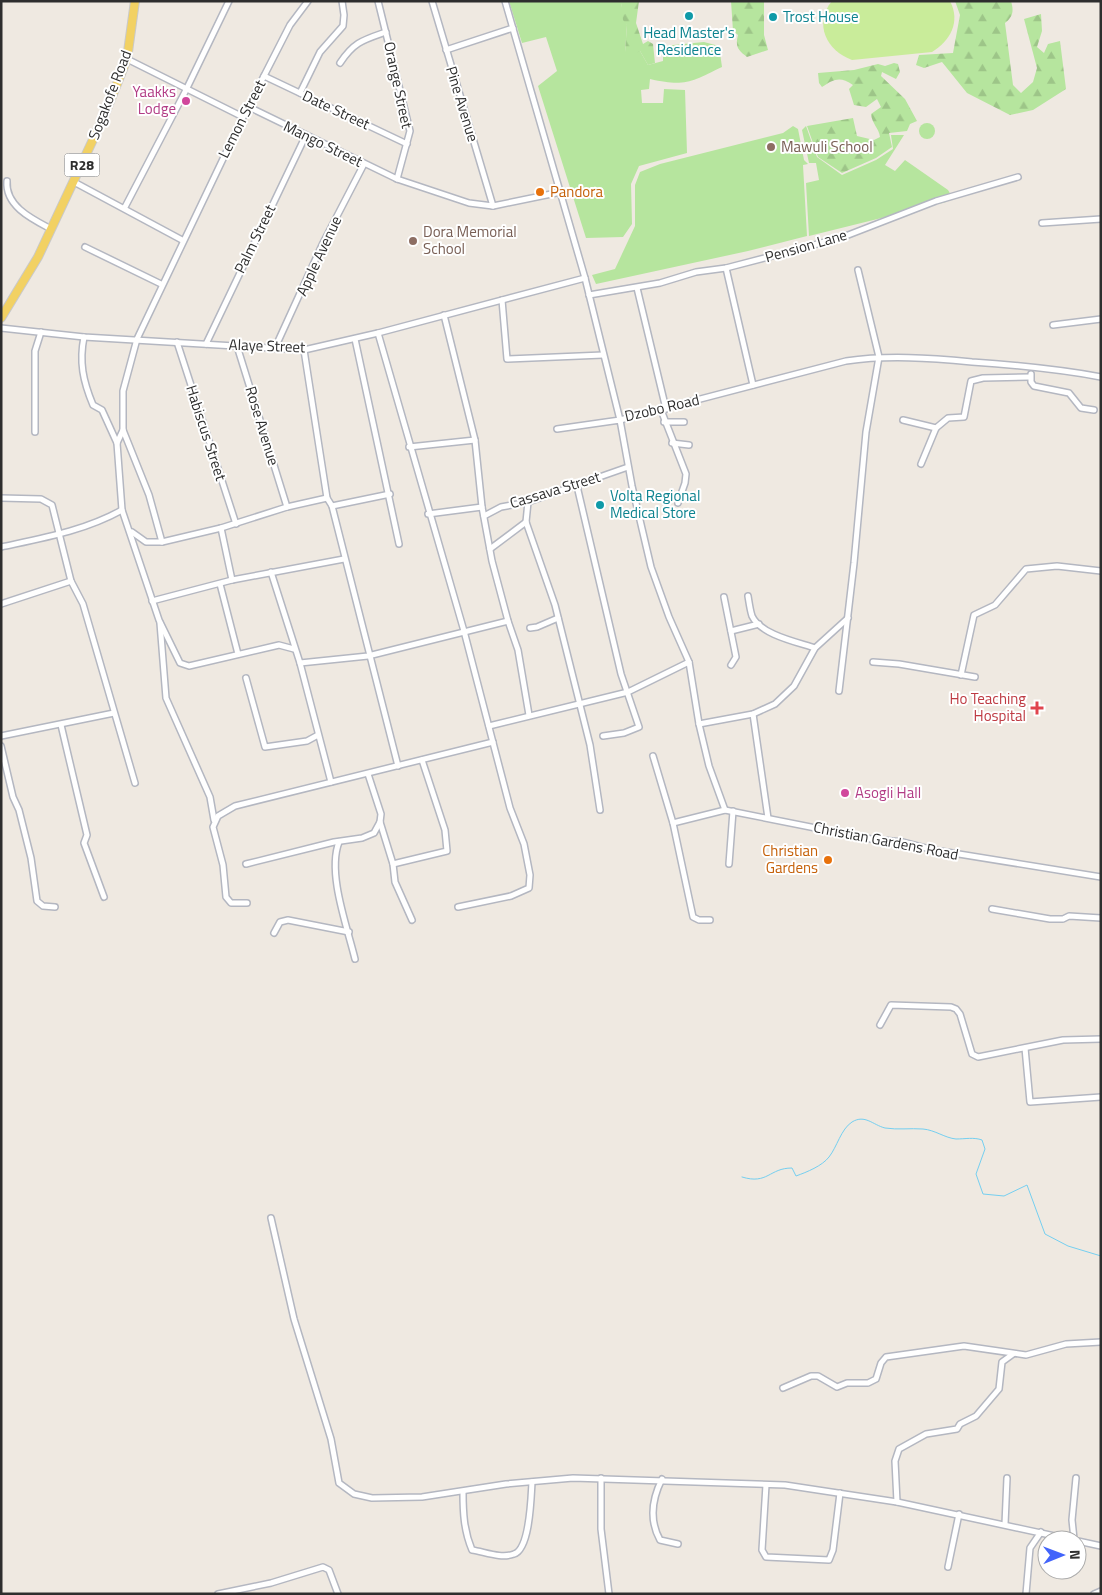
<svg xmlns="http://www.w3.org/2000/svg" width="1102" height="1595" viewBox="0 0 1102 1595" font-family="'Titillium Web',sans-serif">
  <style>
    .grass { fill: #b6e59e }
    .forest { fill: url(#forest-firs) }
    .pitch { fill: #c9ec9a }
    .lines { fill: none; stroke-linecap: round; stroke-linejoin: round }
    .stream { stroke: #75cff0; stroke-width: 1 }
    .street-casing { stroke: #b4b7c1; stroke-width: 8 }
    .primary-casing { stroke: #c9c9c9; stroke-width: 10 }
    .street { stroke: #fff; stroke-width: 5 }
    .primary { stroke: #f2d163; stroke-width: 8 }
    .culture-dot { fill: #0f9aa8; stroke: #fff; stroke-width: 2 }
    .hotel-dot { fill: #d1479c; stroke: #fff; stroke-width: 2 }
    .education-dot { fill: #8d6e63; stroke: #fff; stroke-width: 2 }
    .food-dot { fill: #e8710a; stroke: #fff; stroke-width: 2 }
    .health-dot { fill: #e0444e; stroke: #fff; stroke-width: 2 }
    .labels { text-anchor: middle; stroke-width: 4; stroke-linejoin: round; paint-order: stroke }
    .shield { fill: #fff; stroke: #6d6d6d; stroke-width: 1 }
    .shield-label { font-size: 14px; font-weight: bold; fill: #2e2e2e }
    .culture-label { font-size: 15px; fill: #0d838f; stroke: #fff; text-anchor: start }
    .street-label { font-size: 15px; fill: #2e2e2e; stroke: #fff }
    .hotel-label { font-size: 15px; fill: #b23c85; stroke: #fff; text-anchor: end }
    .education-label { font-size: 15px; fill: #785e54; stroke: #fff; text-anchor: start }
    .food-label { font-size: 15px; fill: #c56008; stroke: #fff; text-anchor: start }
    .health-label { font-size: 15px; fill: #be3a42; stroke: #fff; text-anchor: end }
  </style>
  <defs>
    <pattern id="forest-firs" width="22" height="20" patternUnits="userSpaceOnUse" patternTransform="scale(1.25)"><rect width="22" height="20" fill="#b6e59e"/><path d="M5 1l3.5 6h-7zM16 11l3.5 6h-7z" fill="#9dc588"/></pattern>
  </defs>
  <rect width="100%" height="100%" fill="#efe9e1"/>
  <g class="grass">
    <path d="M 509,1 L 623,1 L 621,4 L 627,25 L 625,52 L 640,51 L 648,65 L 663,61 L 663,46 L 704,42 L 719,46 L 722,67 C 691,82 685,87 650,79 L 649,89 L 641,90 L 642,103 L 663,103 L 664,89 L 685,90 L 687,153 L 639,166 L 631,184 L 632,224 L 623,237 L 586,238 L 538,86 L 557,71 L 546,37 L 522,43 Z"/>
    <polygon points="793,126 798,129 804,160 808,164 803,165 807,236 748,251 596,284 592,275 615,269 635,226 635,185 640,172 660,164 783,133"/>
    <polygon points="806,126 817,157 842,175 876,160 893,149 891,135 904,135 885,165 895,171 905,160 948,190 951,195 946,202 809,236 806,183 819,180 816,163 809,163 802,130"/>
  </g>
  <g class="forest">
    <polygon points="623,1 639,1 636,23 643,44 648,41 653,44 655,63 648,65 640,51 632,55 625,52 627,25 623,20 621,3"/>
    <path d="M 731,1 L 764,1 L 764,35 L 768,50 L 747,57 C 738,50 735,47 738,35 L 733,31 Z"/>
    <path d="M 955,1 L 1011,1 C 1014,11 1013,17 1005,23 L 1013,85 L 1021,93 L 1033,82 L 1037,68 L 1024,19 L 1041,14 L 1042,31 L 1037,47 L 1044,53 L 1048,44 L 1060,41 L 1066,89 L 1033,110 L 1010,115 L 967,93 L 942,62 L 924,68 L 916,65 L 919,55 L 953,53 L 960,15 Z"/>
    <path d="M 894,63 L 898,64 L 900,72 L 896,79 L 882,72 L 881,76 L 905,99 L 917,121 L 910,124 L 907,131 L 889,133 L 892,147 L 876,158 L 842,173 L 818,157 L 807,126 L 853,118 L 857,136 L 874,140 L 880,137 C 879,128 872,124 871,114 L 881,107 L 877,99 L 866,107 L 854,105 L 849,89 L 853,85 C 840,76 834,79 822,87 L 819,83 L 818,73 L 854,70 L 878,64 L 885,66 Z"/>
    <circle cx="927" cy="131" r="8"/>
  </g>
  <path class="pitch" d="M 832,1 L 950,1 C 961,22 950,41 932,52 L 852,60 C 827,51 813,24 832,1 Z"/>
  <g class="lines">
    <path class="stream" d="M 742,1177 C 768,1185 769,1168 792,1168 L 796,1176 C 807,1172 822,1166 829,1157 C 837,1147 841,1129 852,1122 C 865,1114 873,1125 885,1128 C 898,1130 910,1128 923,1129 C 935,1130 945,1138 956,1139 C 965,1139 974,1137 982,1140 L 985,1149 L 976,1174 L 983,1194 L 1004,1196 L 1027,1185 L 1045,1234 L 1068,1246 L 1101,1256"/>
    <g class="street-casing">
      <g id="street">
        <polyline points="378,1 410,131 397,179 469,203 493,206 561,192"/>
        <polyline points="432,1 493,206"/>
        <path d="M 505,1 L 585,278 L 620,420 L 846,361 C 888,355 930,358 972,362 C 1015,365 1058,369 1101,377"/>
        <polyline points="446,50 513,28"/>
        <polyline points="127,59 243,117"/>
        <path d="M 340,63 C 354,42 363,40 386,32"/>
        <polyline points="264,76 407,144"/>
        <polyline points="300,93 320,52 343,26 344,15 342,1"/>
        <polyline points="249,107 397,179"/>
        <path d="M 7,181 C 5,206 32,219 51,229"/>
        <polyline points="74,182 182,240"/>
        <polyline points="125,207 186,90 229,1"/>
        <polyline points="1042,223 1101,219"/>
        <polyline points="85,247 161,284"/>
        <polyline points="726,268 753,385"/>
        <polyline points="637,288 666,409"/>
        <polyline points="589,295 660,283 696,272 726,268 795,250 843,237 936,201 1018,177"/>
        <polyline points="502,300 507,359 603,355"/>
        <polyline points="444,315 475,440 482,507 492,561 508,621 518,650 529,715"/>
        <polyline points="1053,325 1101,319"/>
        <polyline points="1,328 84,337 304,350 378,333 585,278"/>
        <polyline points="378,333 464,631 510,808 524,844 530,875 529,888 511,896 458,907"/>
        <path d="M 84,337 C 79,362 83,381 93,405 L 102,410 L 117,443"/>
        <polyline points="355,339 399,544"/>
        <polyline points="177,342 236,524"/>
        <polyline points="206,344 306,135"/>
        <polyline points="237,346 287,507"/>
        <polyline points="275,348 323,243 364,164"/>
        <polyline points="304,350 327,498 332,506 398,766"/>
        <polyline points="1031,374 1031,382 1034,386 1069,393 1081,408 1094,410"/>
        <polyline points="661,410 686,474 685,483 678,503"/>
        <polyline points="903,420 936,428 948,418 964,417 971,381 983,378 1030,377"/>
        <polyline points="664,422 684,422"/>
        <polyline points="557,429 620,420 632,486 651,567 669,617 689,662 699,724 709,766 725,810"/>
        <polyline points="123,430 117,443 122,510 159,620 180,663 189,666 279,645 294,649"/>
        <polyline points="35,432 35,351 41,332"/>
        <polyline points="672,443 689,445"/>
        <polyline points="409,447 475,440"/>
        <polyline points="921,464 936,428"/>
        <polyline points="577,486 621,674 639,727 624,733 603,736"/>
        <polyline points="1,498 41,499 52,505 71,581 83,604 135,783"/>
        <polyline points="528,502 526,522 555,605 590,745 600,810"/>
        <polyline points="332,506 390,494"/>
        <polyline points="428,514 482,507"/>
        <polyline points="484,516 501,507 528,502 628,467"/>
        <polyline points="221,528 232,580"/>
        <polyline points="132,532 146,542 162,542 221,528 287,507 327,498"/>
        <polyline points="162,542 149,495 123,430 123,391 137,339 243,117 290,25 308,1"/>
        <path d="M 1,547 C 43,538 84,531 122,510"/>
        <polyline points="490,549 526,522"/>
        <polyline points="271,572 300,663 331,782"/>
        <polyline points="220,584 238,654"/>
        <path d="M 748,596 C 749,602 750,610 752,616 C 761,635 797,642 815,648"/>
        <polyline points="724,597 736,657 731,665"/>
        <polyline points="152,601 232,580 344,559"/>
        <polyline points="1,604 71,581"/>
        <polyline points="160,623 166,698 210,797 214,820"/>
        <polyline points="530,628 537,627 558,618"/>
        <polyline points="731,631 759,624"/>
        <polyline points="873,662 899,664 975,677"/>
        <polyline points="300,663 368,656 508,621"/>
        <polyline points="961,675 974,615 995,605 1026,569 1057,566 1101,571"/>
        <polyline points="246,678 265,747 307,741 318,735"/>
        <polyline points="839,691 854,563 866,432 879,357 858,270"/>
        <polyline points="753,714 768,818"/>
        <polyline points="699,724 753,714 775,704 794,686 815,648 848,618"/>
        <polyline points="61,725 87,835 84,843 104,897"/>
        <polyline points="489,726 628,692 689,662"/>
        <polyline points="1,736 114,713"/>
        <polyline points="1,746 13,797 19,810 31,858 37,901 43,906 55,907"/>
        <polyline points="653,756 673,823 693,917 699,920 710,920"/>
        <polyline points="368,774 381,814 380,822 393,864 395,882 412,920"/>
        <polyline points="673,823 725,810 871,839 903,842 934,850 1101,877"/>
        <path d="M 339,842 C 327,873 347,926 355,959"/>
        <polyline points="246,864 334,842 362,838 374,833 380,822"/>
        <polyline points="393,864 447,851 445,830 422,760"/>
        <polyline points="729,864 733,811"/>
        <polyline points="247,903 231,903 226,897 223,865 213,827 218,816 235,806 493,742"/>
        <polyline points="992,909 1050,919 1063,919 1069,916 1101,918"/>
        <polyline points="274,933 280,922 288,920 349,932"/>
        <polyline points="880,1025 891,1005 951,1007 956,1009 960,1014 972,1054 978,1057 1063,1040 1101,1039"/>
        <polyline points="1025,1048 1030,1102 1101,1097"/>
        <polyline points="271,1218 294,1319 331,1439 339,1483 354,1494 372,1498 422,1497 506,1484 573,1478 785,1485 897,1502 1101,1546"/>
        <polyline points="783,1388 811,1376 818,1376 837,1387 847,1383 868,1383 876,1379 881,1363 886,1357 964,1346 1026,1355 1066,1344 1101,1342"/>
        <polyline points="601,1478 601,1529 609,1594"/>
        <path d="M 662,1479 C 652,1499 649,1520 660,1540 L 678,1544"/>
        <polyline points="766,1485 762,1550 766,1557 829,1560 833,1550 840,1493"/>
        <path d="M 463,1492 C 463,1513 464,1531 472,1550 C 485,1552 501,1559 514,1554 C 530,1549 531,1498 532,1482"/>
        <polyline points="897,1502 895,1461 899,1449 926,1434 957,1429 960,1424 976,1416 999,1389 1002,1362 1013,1354"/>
        <polyline points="1005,1524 1007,1478"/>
        <polyline points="1074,1539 1072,1520 1076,1478"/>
        <polyline points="948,1567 959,1514"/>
        <polyline points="218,1594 271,1583 323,1567 329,1570 338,1594"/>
        <polyline points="1026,1594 1030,1548 1041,1532"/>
        <polyline points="1094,1594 1101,1591"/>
      </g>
    </g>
    <g class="primary-casing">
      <polyline id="primary" points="1,318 38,257 105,114 127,59 135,1"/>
    </g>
    <use href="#street" class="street"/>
    <use href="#primary" class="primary"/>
  </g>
  <g class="culture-dot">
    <circle cx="689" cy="16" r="5"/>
    <circle cx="773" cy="17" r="5"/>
    <circle cx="600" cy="505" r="5"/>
  </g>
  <g class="hotel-dot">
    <circle cx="186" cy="101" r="5"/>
    <circle cx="845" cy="793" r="5"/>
  </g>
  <g class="education-dot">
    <circle cx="771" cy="147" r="5"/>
    <circle cx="413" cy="241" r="5"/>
  </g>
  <g class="food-dot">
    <circle cx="540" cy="192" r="5"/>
    <circle cx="828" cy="860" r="5"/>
  </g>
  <path class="health-dot" d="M1034.5 700.5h5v5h5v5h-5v5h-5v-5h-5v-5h5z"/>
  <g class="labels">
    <rect class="shield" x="64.5" y="153.5" width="35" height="23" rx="4"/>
    <g class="shield-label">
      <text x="82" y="170">R28</text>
    </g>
    <g class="culture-label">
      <text x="783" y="22">Trost House</text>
      <text x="689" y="38" text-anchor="middle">Head Master's<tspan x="689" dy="17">Residence</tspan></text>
      <text x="610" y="501">Volta Regional<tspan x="610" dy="17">Medical Store</tspan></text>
    </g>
    <g class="street-label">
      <text transform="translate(398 85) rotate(78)" y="5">Orange Street</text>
      <text transform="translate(110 95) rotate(-69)" y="5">Sogakofe Road</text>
      <text transform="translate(462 104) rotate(73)" y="5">Pine Avenue</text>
      <text transform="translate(336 110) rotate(25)" y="5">Date Street</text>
      <text transform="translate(242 119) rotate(-63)" y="5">Lemon Street</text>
      <text transform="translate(323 144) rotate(26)" y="5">Mango Street</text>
      <text transform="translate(255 239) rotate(-64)" y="5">Palm Street</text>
      <text transform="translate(806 246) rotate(-16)" y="5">Pension Lane</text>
      <text transform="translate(319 256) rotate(-65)" y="5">Apple Avenue</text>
      <text transform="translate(267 346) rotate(2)" y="5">Alaye Street</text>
      <text transform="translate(662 408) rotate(-13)" y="5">Dzobo Road</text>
      <text transform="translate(262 426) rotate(73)" y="5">Rose Avenue</text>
      <text transform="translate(206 433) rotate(72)" y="5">Habiscus Street</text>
      <text transform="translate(555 490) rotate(-17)" y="5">Cassava Street</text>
      <text transform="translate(886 841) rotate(11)" y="5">Christian Gardens Road</text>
    </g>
    <g class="hotel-label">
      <text x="176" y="97">Yaakks<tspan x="176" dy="17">Lodge</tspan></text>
      <text x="855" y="798" text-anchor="start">Asogli Hall</text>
    </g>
    <g class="education-label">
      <text x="781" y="152">Mawuli School</text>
      <text x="423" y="237">Dora Memorial<tspan x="423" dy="17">School</tspan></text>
    </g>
    <g class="food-label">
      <text x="550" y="197">Pandora</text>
      <text x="818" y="856" text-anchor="end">Christian<tspan x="818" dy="17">Gardens</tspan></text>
    </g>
    <g class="health-label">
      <text x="1026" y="704">Ho Teaching<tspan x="1026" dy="17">Hospital</tspan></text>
    </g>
  </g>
  <rect width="1102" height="1595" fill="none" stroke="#2e2e2e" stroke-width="5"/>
  <g transform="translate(1062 1555) rotate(89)"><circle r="24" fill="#ffffff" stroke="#ababab"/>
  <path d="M0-4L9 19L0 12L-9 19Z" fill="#4264fb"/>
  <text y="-8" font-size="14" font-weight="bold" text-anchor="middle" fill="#2e2e2e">N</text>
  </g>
</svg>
